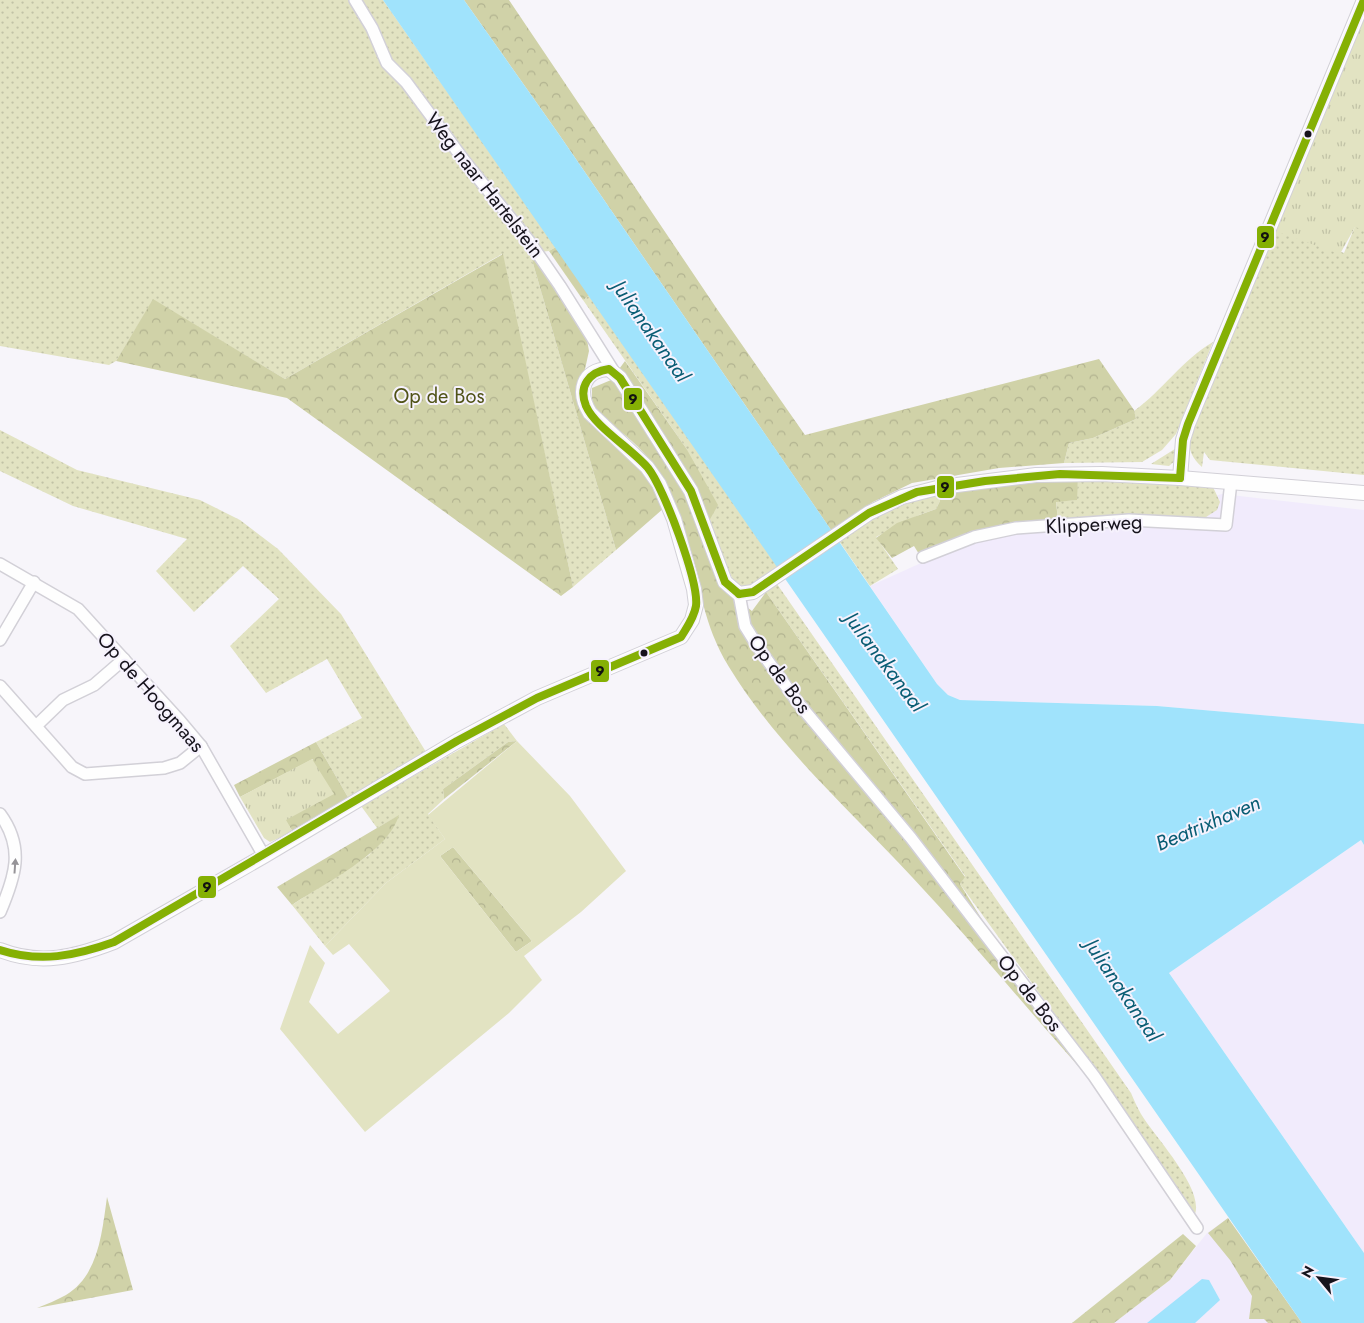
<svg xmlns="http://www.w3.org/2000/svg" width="1364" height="1323" viewBox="0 0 1364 1323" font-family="Jost,sans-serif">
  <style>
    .built { fill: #f1ebfc }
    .grass { fill: url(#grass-dots) }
    .forest { fill: url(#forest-crowns) }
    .park { fill: url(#park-tufts) }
    .pitch { fill: #e2e3c2; fill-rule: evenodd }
    .water { fill: #a0e3fc }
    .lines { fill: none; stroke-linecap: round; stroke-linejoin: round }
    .minor-casing { stroke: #d2d0d7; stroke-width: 14 }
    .tertiary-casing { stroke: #d2d0d7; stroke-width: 16 }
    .minor { stroke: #fefefe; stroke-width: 11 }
    .tertiary { stroke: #fefefe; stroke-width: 14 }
    .bus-1-casing { stroke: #f6f2fd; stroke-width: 11 }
    .bus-1 { stroke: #85b004; stroke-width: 8 }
    .oneway { fill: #969498 }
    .bus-dot { fill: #16131c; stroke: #f6f2fd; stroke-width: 2 }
    .labels { text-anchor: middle; stroke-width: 4; stroke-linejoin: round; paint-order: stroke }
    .street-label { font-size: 20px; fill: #16131c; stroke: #f6f2fd }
    .park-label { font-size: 20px; fill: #505317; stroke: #f6f2fd }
    .water-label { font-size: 21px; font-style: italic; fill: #095d74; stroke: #f6f2fd }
    .line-badge { stroke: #f6f2fd; stroke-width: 2 }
    .pale-badge-label { font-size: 14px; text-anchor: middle; font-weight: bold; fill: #111 }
  </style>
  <defs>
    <pattern id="grass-dots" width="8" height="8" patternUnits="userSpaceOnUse" patternTransform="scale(1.25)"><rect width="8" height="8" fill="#e2e3c2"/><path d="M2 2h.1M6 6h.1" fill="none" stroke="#c1c2a6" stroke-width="1.8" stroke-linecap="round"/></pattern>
    <pattern id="forest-crowns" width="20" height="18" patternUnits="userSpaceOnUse" patternTransform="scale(1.25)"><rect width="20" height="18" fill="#d0d2a8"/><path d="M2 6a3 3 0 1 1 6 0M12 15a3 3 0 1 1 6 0" fill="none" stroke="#b2b390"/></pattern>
    <pattern id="park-tufts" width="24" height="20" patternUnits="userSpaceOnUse" patternTransform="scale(1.25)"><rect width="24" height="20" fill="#e2e3c2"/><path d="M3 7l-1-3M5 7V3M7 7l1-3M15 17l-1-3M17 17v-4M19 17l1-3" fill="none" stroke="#c1c2a6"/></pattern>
  </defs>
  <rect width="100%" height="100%" fill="#f7f5fa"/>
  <g class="built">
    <polygon points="1222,494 1364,510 1364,724 1157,706 960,700 948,695 937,684 870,586 972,540 1194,502"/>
    <polygon points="1361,840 1364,845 1364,1253 1169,973"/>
    <polygon points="1228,1218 1302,1323 1114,1323 1170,1280 1207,1233"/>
  </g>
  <g class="grass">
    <polygon points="0,0 383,0 556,247 549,251 530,253 616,550 573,587 502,254 285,379 153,300 116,361 109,365 0,346"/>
    <path d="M 1358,219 L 1364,222 L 1364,475 L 1210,460 L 1204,452 L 1202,467 C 1192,458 1189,451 1189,438 L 1273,226 L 1344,253 Z"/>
    <polygon points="590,295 778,567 746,589 734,581 725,565 686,448 583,300"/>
    <path d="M 1213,342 L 1176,434 L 1162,450 L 1142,462 L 1064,463 L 1069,443 L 1093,438 L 1136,419 L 1134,411 C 1163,390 1182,360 1213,342 Z"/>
    <polygon points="0,430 77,470 200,500 240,520 278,549 341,614 426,752 349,799 316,742 362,718 327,659 266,693 230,646 279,599 243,566 194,612 156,571 187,539 73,506 0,471"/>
    <polygon points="1178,447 1176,460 1169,466 1151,464"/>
    <polygon points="1078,478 1213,487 1220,502 1217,510 1206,517 1058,520 1056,501 1076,500"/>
    <path d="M 939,494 L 940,501 L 936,509 L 919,515 L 876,537 L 898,569 L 870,586 L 839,541 C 870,519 901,502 939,494 Z"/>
    <path d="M 777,584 L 1131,1093 C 1134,1100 1137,1107 1141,1114 C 1154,1136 1204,1188 1195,1214 L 1074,1041 L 960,884 L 965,876 L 766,592 Z"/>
    <polygon points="504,724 517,741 508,742 443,789 444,799 428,814 445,839 386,883 325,946 292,905 369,855 398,816 377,828 361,806"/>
  </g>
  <g class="forest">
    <polygon points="464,0 509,0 717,309 805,435 1099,359 1134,410 1136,419 1093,438 1069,443 1064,463 999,468 912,483 873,502 831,530 558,133"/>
    <polygon points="556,247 590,295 583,300 549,251"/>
    <polygon points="530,253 586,334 589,351 580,392 649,478 664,508 616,550"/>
    <polygon points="503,254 573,587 561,596 287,398 116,361 153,299 285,379"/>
    <path d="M 625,361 L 686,448 L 718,505 L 709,521 L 721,587 L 752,611 L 766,592 L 965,877 L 960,884 L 1030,997 L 1079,1067 C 1023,1004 970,939 912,877 C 849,809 778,747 729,667 C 702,622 702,590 688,542 C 682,520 673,499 662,479 C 652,459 637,445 620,431 C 611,424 601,419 595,408 C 591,403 592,394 592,388 L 611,380 Z"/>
    <polygon points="1078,478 1077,500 1056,502 1058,520 974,532 919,554 914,546 892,558 876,538 897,523 936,509 940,501 939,494 1015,481"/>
    <polygon points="517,741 444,799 443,789 508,742"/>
    <polygon points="316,742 349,799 293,832 285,820 313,759 240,797 234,785"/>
    <path d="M 399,815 C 388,853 323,884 292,905 L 277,887 Z"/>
    <polygon points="453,847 532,941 516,952 440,856"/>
    <path d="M 107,1197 L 133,1290 L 37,1308 C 47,1304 57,1300 66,1295 C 99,1275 102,1232 107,1197 Z"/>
    <polygon points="1228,1218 1302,1323 1268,1323 1264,1319 1249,1319 1252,1296 1230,1260 1208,1233"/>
    <polygon points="1183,1234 1196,1246 1170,1280 1114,1323 1072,1323"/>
  </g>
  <g class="park">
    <polygon points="1364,3 1364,230 1355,227 1340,254 1272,230"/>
    <polygon points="312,759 334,794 286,820 293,832 270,842 264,838 240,797"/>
  </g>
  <path class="pitch" d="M 517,741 L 570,796 L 626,871 L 581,912 L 524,956 L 542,980 L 509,1013 L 365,1132 L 280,1029 L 310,945 L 325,963 L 309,1002 L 338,1034 L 390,991 L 349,944 L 333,955 L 325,946 L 386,883 L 445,839 L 428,815 ZM 453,847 L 532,941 L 516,952 L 440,856 Z"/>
  <g class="water">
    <polygon points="383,0 464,0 558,133 937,684 948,695 960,700 1157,706 1364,724 1364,845 1361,840 1169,973 1364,1253 1364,1323 1302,1323"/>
    <polygon points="1202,1279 1209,1280 1220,1300 1195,1323 1147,1323"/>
  </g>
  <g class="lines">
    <g class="minor-casing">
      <g id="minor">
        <polyline points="355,0 372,28 387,63 406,82 466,163 529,241 560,286 614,372"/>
        <polyline points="923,557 974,537 1016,528 1129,520 1226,525 1231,482"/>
        <polyline points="0,564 78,609 180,721 201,746 264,856"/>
        <polyline points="739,594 745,626 760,650 799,704 911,838 1094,1076 1197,1228"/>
        <polyline points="0,640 34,582"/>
        <polyline points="0,686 72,767 85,774 164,768 180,763 201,746"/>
        <polyline points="36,726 63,700 94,685 124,659"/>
        <path d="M 0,814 C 25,848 15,877 0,912"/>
      </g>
    </g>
    <g class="tertiary-casing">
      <g id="tertiary">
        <polyline points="1180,478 1183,440 1188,424 1364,0"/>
        <path d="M 0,950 C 40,966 75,957 114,942 L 264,856 L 457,741 L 537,698 L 681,637 L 692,620 L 696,605 L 694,589 L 674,519 L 659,484 L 647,467 L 590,413 C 577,392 582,370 609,369 L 620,378 L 691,491 L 725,582 L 739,594 L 753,592 L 869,513 L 902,497 L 941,487 L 1036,475 L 1102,474 L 1180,478 L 1364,493"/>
      </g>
    </g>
    <use href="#minor" class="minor"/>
    <use href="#tertiary" class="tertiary"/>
    <g class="bus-1-casing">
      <g id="bus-1">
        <polyline points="1180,478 1183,440 1188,424 1364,0"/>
        <polyline points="739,594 753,592 869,513 917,492 985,481 1060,474 1180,478"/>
        <path d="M 0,950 C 40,963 75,956 114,942 L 457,741 L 537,698 L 681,637 C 687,627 694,618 696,606 C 699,582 664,488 648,468 C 632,449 595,427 586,406 C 578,386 589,372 609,369 L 620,378 L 691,491 L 725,582 L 739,594"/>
      </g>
    </g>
    <use href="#bus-1" class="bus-1"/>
  </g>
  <defs><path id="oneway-solid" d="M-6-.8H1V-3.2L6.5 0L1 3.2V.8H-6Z" transform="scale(1.25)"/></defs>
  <use class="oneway" href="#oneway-solid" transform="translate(15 866) rotate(-86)"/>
  <g class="bus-dot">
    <circle cx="1308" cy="134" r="4.5"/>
    <circle cx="644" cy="653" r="4.5"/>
  </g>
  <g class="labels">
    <g class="street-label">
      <text transform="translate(485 185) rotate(52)" y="7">Weg naar Hartelstein</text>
      <text transform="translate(1094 524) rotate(-3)" y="7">Klipperweg</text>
      <text transform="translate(780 674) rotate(54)" y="7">Op de Bos</text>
      <text transform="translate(151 692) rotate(49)" y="7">Op de Hoogmaas</text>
      <text transform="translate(1030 993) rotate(52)" y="7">Op de Bos</text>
    </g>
    <g class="park-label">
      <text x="439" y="403">Op de Bos</text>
    </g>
    <g class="water-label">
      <text transform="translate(651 331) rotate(55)" y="7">Julianakanaal</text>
      <text transform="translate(885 662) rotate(53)" y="7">Julianakanaal</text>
      <text transform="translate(1208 823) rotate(-23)" y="7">Beatrixhaven</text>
      <text transform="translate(1123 990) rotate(56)" y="7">Julianakanaal</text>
    </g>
  </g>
  <g class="line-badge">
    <rect x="1256" y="225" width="19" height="24" rx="5" fill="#85b004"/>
    <rect x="623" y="387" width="20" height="24" rx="5" fill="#85b004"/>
    <rect x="936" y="475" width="19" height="24" rx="5" fill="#85b004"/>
    <rect x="590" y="659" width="20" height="24" rx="5" fill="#85b004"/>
    <rect x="197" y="875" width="20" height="24" rx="5" fill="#85b004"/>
  </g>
  <g class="pale-badge-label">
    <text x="1265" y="242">9</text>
    <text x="633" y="404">9</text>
    <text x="945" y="492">9</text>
    <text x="600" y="676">9</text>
    <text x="207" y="892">9</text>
  </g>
  <g transform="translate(1319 1278) rotate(299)" stroke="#f6f2fd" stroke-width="4" paint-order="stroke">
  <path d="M0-4L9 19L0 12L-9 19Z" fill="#16131c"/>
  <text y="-8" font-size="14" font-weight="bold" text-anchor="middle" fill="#16131c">N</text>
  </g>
</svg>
